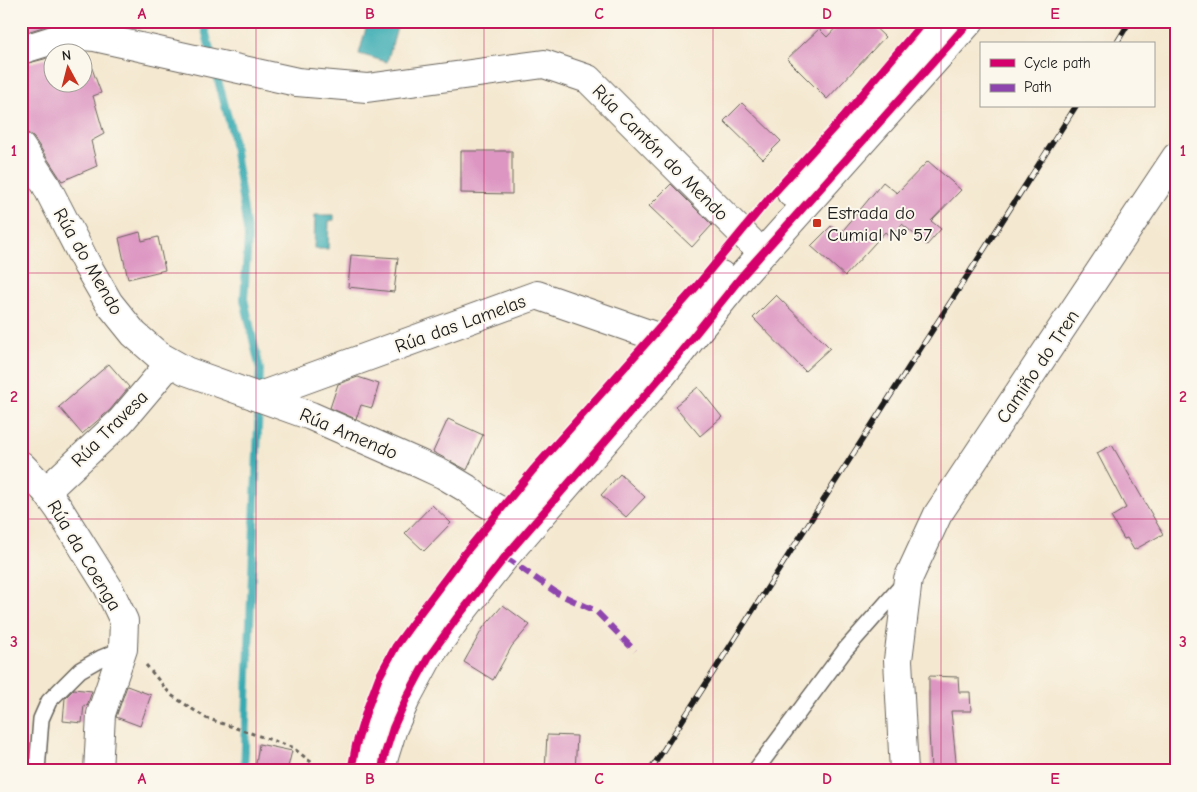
<svg xmlns="http://www.w3.org/2000/svg" width="1197" height="792" viewBox="0 0 1197 792" font-family="'Comic Neue',sans-serif">
  <style>
    .water { fill: #39abb2; stroke: #2a6467 }
    .lines { fill: none; stroke-linecap: round; stroke-linejoin: round }
    .stream { stroke: #39abb2; stroke-width: 8 }
    .building { fill: #dd96c2 }
    .service-casing { stroke: #68635b; stroke-width: 18 }
    .minor-casing { stroke: #68635b; stroke-width: 30 }
    .tertiary-casing { stroke: #68635b; stroke-width: 30 }
    .path { stroke: #68635b; stroke-width: 3; stroke-dasharray: 4 4; stroke-linecap: butt }
    .service { stroke: #fff; stroke-width: 15 }
    .minor { stroke: #fff; stroke-width: 28 }
    .tertiary { stroke: #fff; stroke-width: 28 }
    .rail-casing { stroke: #1c1c1c; stroke-width: 5.5 }
    .rail { stroke: #fbf7ec; stroke-width: 4; stroke-dasharray: 11; stroke-linecap: butt }
    .quiet { stroke: #8e44ad; stroke-width: 6; stroke-dasharray: 12 6; stroke-linecap: butt }
    .cycleway-casing { stroke: #fbf7ec; stroke-width: 11 }
    .cycleway { stroke: #d6006c; stroke-width: 8 }
    .grid { fill: none; stroke: #c2185b; stroke-width: 1; stroke-opacity: 0.55 }
    .poi-dot { fill: #c8321e; stroke: #fbf7ec; stroke-width: 2 }
    .labels { text-anchor: middle; stroke-width: 4; stroke-linejoin: round; paint-order: stroke }
    .street-label { font-size: 19px; fill: #1c1c1c; stroke: #fbf7ec }
    .poi-label { font-size: 19px; fill: #1c1c1c; stroke: #fbf7ec; text-anchor: start }
    .neatline { fill: none; stroke: #c2185b; stroke-width: 2 }
    .grid-label { font-size: 16px; text-anchor: middle; font-weight: bold; fill: #c2185b }
  </style>
  <rect width="100%" height="100%" fill="#fbf7ec"/>
  <filter id="ink" filterUnits="userSpaceOnUse"><feTurbulence type="fractalNoise" baseFrequency=".02" numOctaves="2"/><feDisplacementMap in="SourceGraphic" scale="10" xChannelSelector="R" yChannelSelector="G"/><feConvolveMatrix kernelMatrix="1 2 1 2 8 2 1 2 1" color-interpolation-filters="sRGB"/></filter>
  <filter id="wash" filterUnits="userSpaceOnUse"><feTurbulence type="fractalNoise" baseFrequency=".0096" numOctaves="4" result="noise"/><feDisplacementMap in="SourceGraphic" scale="20" xChannelSelector="R" yChannelSelector="G"/><feGaussianBlur stdDeviation="1.12" result="paint"/><feColorMatrix in="noise" values="0 0 0 0 0 0 0 0 0 0 0 0 0 0 0 0 0 1.4 0 .05"/><feComposite in="paint" operator="in"/></filter>
  <g filter="url(#wash)">
    <rect width="100%" height="100%" fill="#f4e8d0"/>
    <g class="water">
      <polygon points="368,21 399,21 387,62 359,54"/>
      <polygon points="315,215 334,215 334,220 329,221 328,249 314,249"/>
    </g>
    <g class="lines">
      <g class="stream">
        <polyline points="203,21 212,58"/>
        <polyline points="215,69 232,132 248,237 244,299 260,370 259,392"/>
        <polyline points="244,771 259,403"/>
      </g>
    </g>
    <g id="blocks">
      <g class="building">
        <polygon points="21,21 61,21 21,34"/>
        <polygon points="842,21 868,21 885,37 827,99 787,59 819,29 827,37"/>
        <polygon points="71,51 86,52 101,93 93,96 104,134 91,141 97,166 62,181 34,138 28,133 21,132 21,65 52,57 52,82 82,82 82,52 65,52"/>
        <polygon points="742,103 781,141 763,159 724,121"/>
        <polygon points="461,151 512,151 512,194 461,193"/>
        <polygon points="928,161 961,190 931,221 941,229 927,245 902,224 891,237 885,232 845,276 811,246 831,226 840,234 883,182 897,193"/>
        <polygon points="671,184 712,225 692,247 649,206"/>
        <polygon points="140,232 142,241 158,237 165,270 128,279 119,238"/>
        <polygon points="351,255 398,258 394,292 348,287"/>
        <polygon points="776,295 830,348 805,371 753,318"/>
        <polygon points="109,364 129,387 110,410 82,434 59,407"/>
        <polygon points="358,377 379,384 372,408 361,405 356,419 330,408 338,384"/>
        <polygon points="698,387 722,417 700,436 675,406"/>
        <polygon points="448,419 483,435 467,470 433,452"/>
        <polygon points="1112,445 1163,534 1134,550 1127,538 1124,539 1111,517 1126,508 1097,453"/>
        <polygon points="620,474 645,497 626,517 601,495"/>
        <polygon points="432,505 451,523 424,551 405,533"/>
        <polygon points="503,605 530,625 512,646 493,680 464,662 483,628"/>
        <polygon points="929,676 958,677 959,692 970,692 971,711 951,711 957,771 931,771 929,730"/>
        <polygon points="127,686 151,695 140,726 116,717"/>
        <polygon points="74,689 92,691 87,706 84,705 82,723 63,721 65,698"/>
        <polygon points="547,735 577,736 575,771 545,771"/>
        <polygon points="259,744 292,751 287,771 255,771"/>
      </g>
    </g>
  </g>
  <g filter="url(#ink)">
    <use href="#blocks" fill-opacity="0" stroke="#68635b" stroke-width="1"/>
    <g class="lines">
      <g class="service-casing">
        <g id="service">
          <polyline points="37,771 41,719 49,701 80,670 101,658 123,649"/>
          <polyline points="755,771 845,650 905,582"/>
        </g>
      </g>
      <g class="minor-casing">
        <g id="minor">
          <polyline points="21,50 69,35 95,37 297,82 367,88 544,64 588,79 750,241"/>
          <polyline points="21,147 46,185 87,265 109,303 134,334 158,355 186,371 311,416 418,463 444,475 466,488 481,500 519,521"/>
          <polyline points="257,397 537,295 663,339"/>
          <polyline points="21,465 46,491 59,509 108,587 124,621 123,649 101,714 98,771"/>
          <polyline points="46,491 121,421 170,363"/>
          <polyline points="904,771 898,660 908,579 938,514 1176,157"/>
        </g>
      </g>
      <g class="tertiary-casing">
        <g id="tertiary">
          <polyline points="791,193 938,21"/>
          <path d="M 363,771 C 368,742 375,713 387,686 C 399,658 418,633 436,608 L 663,339 L 721,275"/>
          <polyline points="382,771 384,757 393,728 407,697 428,658 456,619 505,557 659,379 742,276 970,21"/>
        </g>
      </g>
      <polyline class="path" points="146,665 171,695 206,718 292,747 311,762 317,771"/>
      <use href="#service" class="service"/>
      <use href="#minor" class="minor"/>
      <use href="#tertiary" class="tertiary"/>
      <g class="rail-casing">
        <g id="rail">
          <polyline points="1116,44 1130,21"/>
          <polyline points="650,771 1076,106"/>
        </g>
      </g>
      <use href="#rail" class="rail"/>
      <polyline class="quiet" points="505,557 557,593 596,611 635,651"/>
      <g class="cycleway-casing">
        <g id="cycleway">
          <polyline points="351,771 356,745 367,709 379,677 396,646 419,614 465,553 533,470 696,287 771,196 838,123 924,21"/>
          <polyline points="382,771 384,757 393,728 407,697 428,658 456,619 505,557 659,379 742,276 970,21"/>
        </g>
      </g>
      <use href="#cycleway" class="cycleway"/>
    </g>
  </g>
  <path class="grid" d="M 256,21 L 256,771M 484,21 L 484,771M 713,21 L 713,771M 941,21 L 941,771M 21,273 L 1176,273M 21,519 L 1176,519"/>
  <rect class="poi-dot" x="812" y="218" width="10" height="10" rx="2.5"/>
  <g class="labels">
    <g class="street-label">
      <text transform="translate(661 152) rotate(45)" y="7">Rúa Cantón do Mendo</text>
      <text transform="translate(89 261) rotate(60)" y="7">Rúa do Mendo</text>
      <text transform="translate(460 323) rotate(-20)" y="7">Rúa das Lamelas</text>
      <text transform="translate(1037 366) rotate(-56)" y="7">Camiño do Tren</text>
      <text transform="translate(109 428) rotate(-45)" y="7">Rúa Travesa</text>
      <text transform="translate(349 433) rotate(23)" y="7">Rúa Amendo</text>
      <text transform="translate(85 555) rotate(59)" y="7">Rúa da Coenga</text>
    </g>
    <g class="poi-label">
      <text x="827" y="219">Estrada do<tspan x="827" dy="22">Cumial Nº 57</tspan></text>
    </g>
  </g>
  <rect width="1197" height="792" fill="none" stroke="#fbf7ec" stroke-width="55"/>
  <rect x="980" y="42" width="175" height="65" fill="#fbf7ec" stroke="#a29f99"/>
  <rect x="990" y="59" width="25" height="8" fill="#d6006c" stroke="#a29f99"/>
  <text x="1024" y="68" font-size="15" fill="#1c1c1c">Cycle path</text>
  <rect x="990" y="84" width="25" height="8" fill="#8e44ad" stroke="#a29f99"/>
  <text x="1024" y="92" font-size="15" fill="#1c1c1c">Path</text>
  <g transform="translate(68 68) rotate(353)"><circle r="24" fill="#fbf7ec" stroke="#a29f99"/>
  <path d="M0-4L9 19L0 12L-9 19Z" fill="#c8321e"/>
  <text y="-8" font-size="14" font-weight="bold" text-anchor="middle" fill="#1c1c1c">N</text>
  </g>
  <rect x="28" y="28" width="1142" height="736" class="neatline"/>
  <g class="grid-label">
    <text x="142" y="19">A</text>
    <text x="370" y="19">B</text>
    <text x="599" y="19">C</text>
    <text x="827" y="19">D</text>
    <text x="1055" y="19">E</text>
    <text x="14" y="156">1</text>
    <text x="1183" y="156">1</text>
    <text x="14" y="402">2</text>
    <text x="1183" y="402">2</text>
    <text x="14" y="647">3</text>
    <text x="1183" y="647">3</text>
    <text x="142" y="784">A</text>
    <text x="370" y="784">B</text>
    <text x="599" y="784">C</text>
    <text x="827" y="784">D</text>
    <text x="1055" y="784">E</text>
  </g>
</svg>
